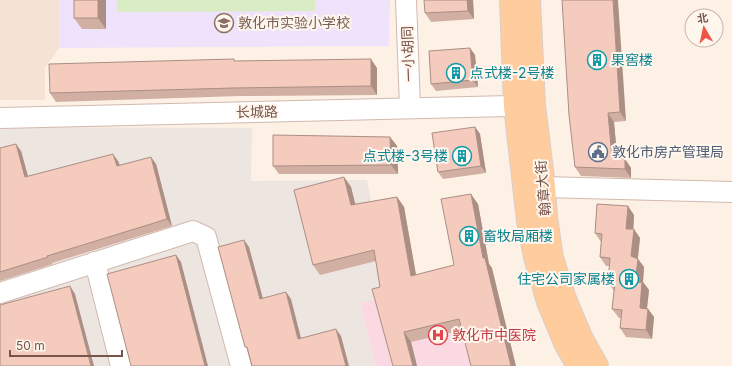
<svg xmlns="http://www.w3.org/2000/svg" width="732" height="366" viewBox="0 0 732 366" font-family="Inter,'Noto Sans SC',sans-serif">
  <style>
    .residential { fill: #f5e2d4 }
    .industrial { fill: #ede5e0 }
    .education { fill: #eee3fa }
    .medical { fill: #fbd9e2 }
    .green { fill: #daecc4 }
    .lines { fill: none; stroke-linecap: round; stroke-linejoin: round }
    .minor-casing { stroke: #d2b9ae; stroke-width: 22 }
    .major-casing { stroke: #d9cfcc; stroke-width: 24 }
    .minor { stroke: #fff; stroke-width: 20 }
    .major { stroke: #fecc9d; stroke-width: 22 }
    .wall { fill: #d2afa3 }
    .shaded-wall { fill: #ab8e84 }
    .building { fill: #f4cbbd; stroke: #ab8e84 }
    .labels { text-anchor: middle; stroke-width: 4; stroke-linejoin: round; paint-order: stroke }
    .education-label { font-size: 14px; fill: #785e54; stroke: #fff6ee; text-anchor: start }
    .street-label { font-size: 14px; fill: #785449; stroke: #fff6ee }
    .culture-label { font-size: 14px; fill: #0d838f; stroke: #fff6ee; text-anchor: start }
    .service-label { font-size: 14px; fill: #4e5e75; stroke: #fff6ee; text-anchor: start }
    .health-label { font-size: 14px; fill: #be3a42; stroke: #fff6ee; text-anchor: start }
  </style>
  <rect width="100%" height="100%" fill="#fdf1e6"/>
  <polygon class="residential" points="0,0 59,0 59,48 45,68 45,100 0,100"/>
  <polygon class="industrial" points="0,127 252,128 251,181 367,180 387,289 373,293 374,300 360,303 375,366 0,366"/>
  <polygon class="education" points="59,0 390,0 389,46 59,48"/>
  <polygon class="medical" points="461,274 516,366 375,366 360,303 374,300 373,293"/>
  <polygon class="green" points="117,0 315,0 315,11 117,12"/>
  <g class="lines">
    <g class="minor-casing">
      <g id="minor">
        <polyline points="406,0 410,108"/>
        <polyline points="0,118 515,106"/>
        <polyline points="544,187 732,192"/>
        <polyline points="95,262 121,366"/>
        <polyline points="0,293 193,231 206,237 241,366"/>
      </g>
    </g>
    <g class="major-casing">
      <g id="major">
        <polyline points="511,0 515,106 528,221 535,257 548,302 565,343 578,366"/>
        <polyline points="529,0 534,105 544,187 546,217 552,258 565,299 581,337 597,366"/>
      </g>
    </g>
    <use href="#minor" class="minor"/>
    <use href="#major" class="major"/>
  </g>
  <g class="wall">
    <polygon points="106,0 106,29 82,29 74,18"/>
    <polygon points="473,0 474,19 431,22 425,13"/>
    <polygon points="562,0 626,121 614,122 617,158 625,159 631,168 631,178 581,176 575,167"/>
    <polygon points="470,48 475,55 478,87 436,91 431,84"/>
    <polygon points="234,59 234,61 377,68 377,95 240,96 56,102 50,93"/>
    <polygon points="475,127 480,134 486,173 443,179 438,172"/>
    <polygon points="390,137 397,146 398,174 279,174 273,166"/>
    <polygon points="0,148 21,151 28,176 118,161 120,165 156,164 172,226 52,263 53,264 0,281"/>
    <polygon points="344,177 351,187 355,204 397,197 404,207 416,275 454,265 478,204 489,264 492,268 462,330 411,342 417,366 380,287 376,261 320,275 313,265"/>
    <polygon points="634,215 633,229 640,238 638,259 644,267 643,282 649,290 647,308 648,309 654,317 652,339 626,337 620,328 621,318 619,318 612,309 614,291 608,282 610,266 606,266 600,257 601,242 595,233"/>
  </g>
  <g class="shaded-wall">
    <polygon points="98,0 106,0 106,29 98,18"/>
    <polygon points="467,0 473,0 474,19 468,11"/>
    <polygon points="613,0 618,0 626,121 620,112"/>
    <polygon points="470,48 475,55 478,87 473,80"/>
    <polygon points="371,59 377,68 377,95 371,86"/>
    <polygon points="608,113 614,122 618,165 612,157"/>
    <polygon points="475,127 480,134 486,173 481,166"/>
    <polygon points="390,137 397,146 398,174 391,165"/>
    <polygon points="16,144 21,151 30,184 25,177"/>
    <polygon points="113,154 118,161 122,173 117,166"/>
    <polygon points="151,157 156,164 172,226 167,219"/>
    <polygon points="625,159 631,168 631,178 625,169"/>
    <polygon points="344,177 351,187 358,215 351,205"/>
    <polygon points="471,194 478,204 489,264 492,268 516,366 511,366 483,258"/>
    <polygon points="397,197 404,207 418,286 411,276"/>
    <polygon points="628,206 634,215 633,237 626,229"/>
    <polygon points="634,229 640,238 637,264 631,256"/>
    <polygon points="244,240 249,247 265,306 260,299"/>
    <polygon points="176,255 181,262 208,366 205,366"/>
    <polygon points="638,259 644,267 643,282 649,290 646,317 640,308 635,283"/>
    <polygon points="70,286 75,294 94,366 91,366"/>
    <polygon points="286,292 291,299 303,346 298,339"/>
    <polygon points="648,309 654,317 652,339 646,330"/>
    <polygon points="336,329 341,336 349,366 346,366"/>
    <polygon points="404,332 411,342 417,366 413,366"/>
  </g>
  <g class="building">
    <rect x="74" y="0" width="24" height="18"/>
    <polygon points="424,0 467,0 468,11 425,13"/>
    <polygon points="562,0 613,0 620,112 608,113 612,157 625,159 625,169 575,167 569,115"/>
    <polygon points="470,48 473,80 431,84 429,51"/>
    <polygon points="234,59 234,61 371,59 371,86 234,88 50,93 49,64"/>
    <polygon points="475,127 481,166 438,172 432,133"/>
    <polygon points="273,135 390,137 391,165 273,166"/>
    <polygon points="16,144 25,177 113,154 117,166 151,157 167,219 47,256 48,257 0,272 0,148"/>
    <polygon points="344,177 351,205 397,197 411,276 454,265 441,199 471,194 483,258 485,258 511,366 471,366 459,319 404,332 413,366 393,366 372,289 380,287 374,250 313,265 294,190"/>
    <polygon points="597,204 628,206 626,229 634,229 631,256 638,259 635,283 642,282 640,308 648,309 646,330 620,328 622,310 612,309 615,283 608,282 610,258 600,257 602,234 595,233"/>
    <polygon points="244,240 260,299 286,292 298,339 336,329 346,366 252,366 247,347 245,347 218,247"/>
    <polygon points="176,255 205,366 131,366 107,274"/>
    <polygon points="70,286 91,366 0,366 0,305"/>
  </g>
  <defs>
    <g id="school-ring" transform="scale(1)"><circle r="9.5" fill="#fff6ee" stroke="#8d6e63" stroke-width="1.5"/><path d="M0-5L7-2L0 1L-7-2ZM-4 1L0 2.5L4 1V4Q0 6-4 4Z" fill="#8d6e63"/></g>
    <g id="building-ring" transform="scale(1)"><circle r="9.5" fill="#fff6ee" stroke="#0f9aa8" stroke-width="1.5"/><path d="M-4-6H4V6H1V3H-1V6H-4ZM-2.5-4.3h1.7v1.8h-1.7ZM.8-4.3h1.7v1.8H.8ZM-2.5-1h1.7V.8h-1.7ZM.8-1h1.7V.8H.8Z" fill="#0f9aa8"/></g>
    <g id="civic-ring" transform="scale(1)"><circle r="9.5" fill="#fff6ee" stroke="#5c6f8a" stroke-width="1.5"/><path d="M-.6-6.5H3V-4.5H.6V-3L4-1V1h2V6H-6V1h2V-1L-.6-3ZM-1.2 2.5V6h2.4V2.5Z" fill="#5c6f8a"/></g>
    <g id="hospital-ring" transform="scale(1)"><circle r="9.5" fill="#fff6ee" stroke="#e0444e" stroke-width="1.5"/><path d="M-5-5h3v3.5h4V-5h3V5h-3V1.5h-4V5h-3Z" fill="#e0444e"/></g>
  </defs>
  <g fill-rule="evenodd">
    <use href="#school-ring" x="224" y="23"/>
    <use href="#building-ring" x="597" y="60"/>
    <use href="#building-ring" x="456" y="73"/>
    <use href="#civic-ring" x="598" y="152"/>
    <use href="#building-ring" x="462" y="156"/>
    <use href="#building-ring" x="469" y="236"/>
    <use href="#building-ring" x="629" y="279"/>
    <use href="#hospital-ring" x="438" y="335"/>
  </g>
  <g class="labels">
    <g class="education-label">
      <text x="238" y="28">敦化市实验小学校</text>
    </g>
    <g class="street-label">
      <text transform="translate(408 54) rotate(-92)" y="5">一小胡同</text>
      <text transform="translate(257 112) rotate(-1)" y="5">长城路</text>
      <text transform="translate(543 188) rotate(-95)" y="5">翰章大街</text>
    </g>
    <g class="culture-label">
      <text x="611" y="65">果窖楼</text>
      <text x="470" y="78">点式楼-2号楼</text>
      <text x="448" y="161" text-anchor="end">点式楼-3号楼</text>
      <text x="483" y="241">畜牧局厢楼</text>
      <text x="615" y="284" text-anchor="end">住宅公司家属楼</text>
    </g>
    <g class="service-label">
      <text x="612" y="157">敦化市房产管理局</text>
    </g>
    <g class="health-label">
      <text x="452" y="340">敦化市中医院</text>
    </g>
  </g>
  <g transform="translate(704 28) rotate(351)"><circle r="19" fill="#fff6ee" stroke="#c9b5ac"/>
  <path d="M0-3L7 15L0 10L-7 15Z" fill="#ec5547"/>
  <text y="-6" font-size="11" font-weight="bold" text-anchor="middle" fill="#785449">北</text>
  </g>
  <path d="M10 350v6h112v-6" fill="none" stroke="#785449" stroke-width="2"/>
  <text x="16" y="350" font-size="12" fill="#785449" stroke="#fff6ee" stroke-width="3" paint-order="stroke">50 m</text>
</svg>
